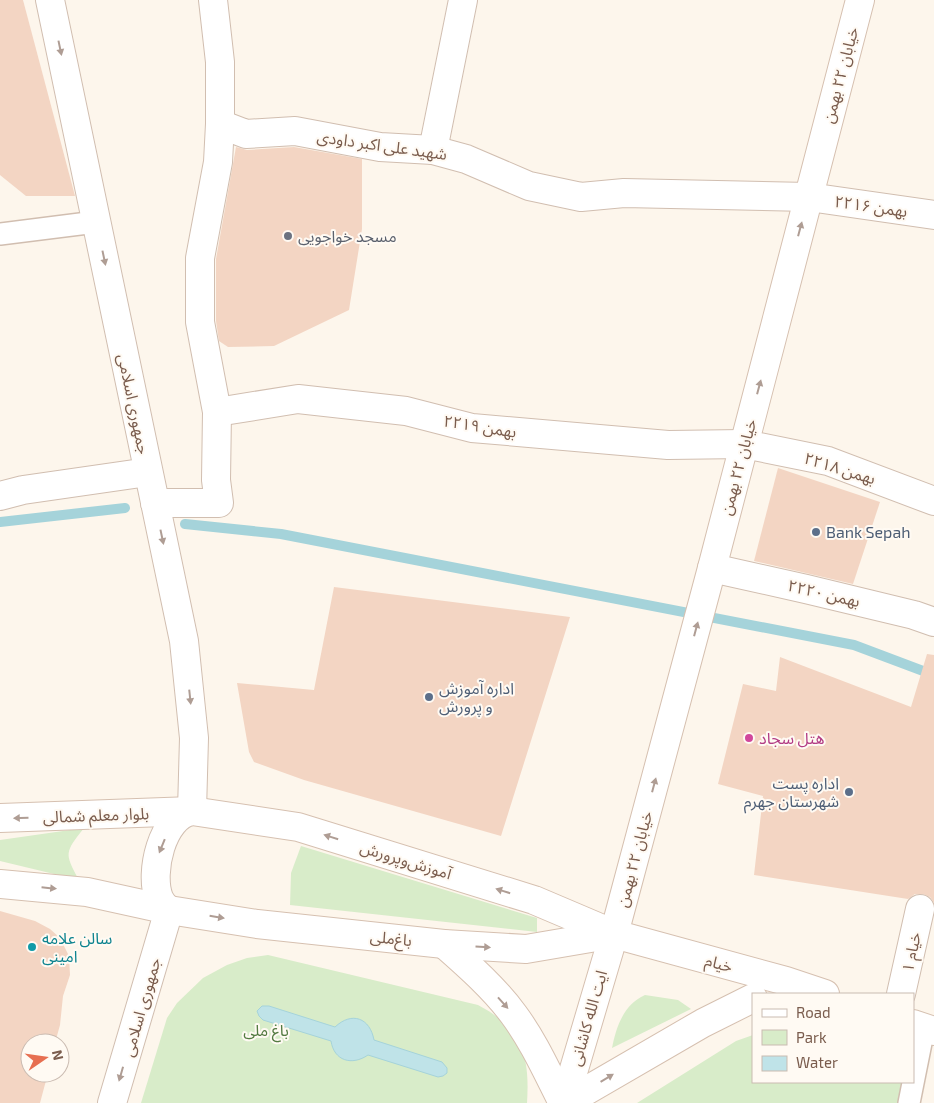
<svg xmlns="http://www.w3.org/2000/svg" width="934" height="1103" viewBox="0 0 934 1103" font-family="'Exo 2','Noto Sans Arabic',sans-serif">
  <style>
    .green { fill: #d8ecc9 }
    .water { fill: #bfe3e8; stroke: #a5d3da }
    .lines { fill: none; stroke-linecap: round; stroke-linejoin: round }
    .stream { stroke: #a5d3da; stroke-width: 10 }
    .building { fill: #f3d5c3 }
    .service-casing { stroke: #d1beb0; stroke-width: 24 }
    .minor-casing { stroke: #d1beb0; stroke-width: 30 }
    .tertiary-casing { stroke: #d1beb0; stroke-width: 30 }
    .secondary-casing { stroke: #d6c0b0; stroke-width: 30 }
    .service { stroke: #fff; stroke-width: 21 }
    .minor { stroke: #fff; stroke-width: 28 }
    .tertiary { stroke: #fff; stroke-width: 28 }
    .secondary { stroke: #fff; stroke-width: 28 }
    .oneway { fill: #af9d94 }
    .worship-dot { fill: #6b7280; stroke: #fffaf3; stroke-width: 2 }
    .service-dot { fill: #5c6f8a; stroke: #fffaf3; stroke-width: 2 }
    .hotel-dot { fill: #d1479c; stroke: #fffaf3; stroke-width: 2 }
    .culture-dot { fill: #0f9aa8; stroke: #fffaf3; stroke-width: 2 }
    .labels { text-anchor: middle; stroke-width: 4; stroke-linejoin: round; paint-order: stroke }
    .street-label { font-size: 16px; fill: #7a5c4d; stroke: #fffaf3 }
    .worship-label { font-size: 16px; fill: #5b616d; stroke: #fffaf3; text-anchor: start }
    .service-label { font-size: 16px; fill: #4e5e75; stroke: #fffaf3; text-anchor: start }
    .hotel-label { font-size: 16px; fill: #b23c85; stroke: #fffaf3; text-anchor: start }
    .culture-label { font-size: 16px; fill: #0d838f; stroke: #fffaf3; text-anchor: start }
    .park-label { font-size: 16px; fill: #537a41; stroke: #fffaf3 }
  </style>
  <rect width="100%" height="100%" fill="#fdf6ec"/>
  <g class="green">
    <path d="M 84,828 C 65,852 64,853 79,880 L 0,861 L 0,840 Z"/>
    <polygon points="301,846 537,918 537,932 290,905 291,873"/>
    <path d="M 268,955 L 478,1005 C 522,1028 530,1056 527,1103 L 141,1103 L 167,1018 L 177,1003 L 203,978 L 227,965 L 247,958 Z"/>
    <path d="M 645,995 L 678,1000 L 691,1009 L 612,1048 C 616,1027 624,1004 645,995 Z"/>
    <polygon points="753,1035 753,1082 903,1082 903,1103 637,1103 736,1041"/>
  </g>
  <path class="water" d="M 262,1006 L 269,1006 L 335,1027 C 352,1011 370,1018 374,1040 L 442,1062 L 447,1068 L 447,1073 L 443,1076 L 438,1077 L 368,1055 C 352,1066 334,1061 331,1041 L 263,1020 L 259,1016 L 257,1011 Z"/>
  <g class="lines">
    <g class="stream">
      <polyline points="0,522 125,508"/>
      <polyline points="185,524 281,534 854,645 934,675"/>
    </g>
  </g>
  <g class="building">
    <polygon points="0,0 23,0 75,196 26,196 0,175"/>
    <polygon points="236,147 247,150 294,147 362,159 362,229 349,310 274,346 228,347 219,341 216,321 216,259"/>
    <polygon points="778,468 880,502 853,584 754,561"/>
    <polygon points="334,587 570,617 501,836 304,780 254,762 249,752 237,683 314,690"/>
    <polygon points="927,654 934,655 934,903 930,897 923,894 915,894 908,899 754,875 763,796 718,784 743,684 776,691 780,657 911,707"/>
    <polygon points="0,911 35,921 50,929 60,938 69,956 70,975 63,996 60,1025 55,1043 30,1043 30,1073 48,1073 40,1103 0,1103"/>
  </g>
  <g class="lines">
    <g class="service-casing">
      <g id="service">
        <polyline points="0,234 96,222"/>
        <polyline points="909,1103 924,1028"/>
      </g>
    </g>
    <g class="minor-casing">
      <g id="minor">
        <polyline points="220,124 246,134 295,131 380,147 433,150 466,159 529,186 581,197 624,193 809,197 934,215"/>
        <polyline points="433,150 463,0"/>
        <polyline points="217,412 298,399 406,411 472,428 668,445 744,444 828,461 934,501"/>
        <polyline points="0,496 23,490 148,472"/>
        <polyline points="155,503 219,503 216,480 217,412 200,322 200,258 218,162 220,124 220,62 213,0"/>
        <polyline points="712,568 806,589 914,615 934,622"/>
        <polyline points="901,994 920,909"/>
      </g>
    </g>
    <g class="tertiary-casing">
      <path id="tertiary" d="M 50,0 L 184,641 L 194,738 L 192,811 C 162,816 149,873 159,898 C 161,903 165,907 169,910 L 112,1103"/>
    </g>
    <g class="secondary-casing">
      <g id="secondary">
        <polyline points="0,818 192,811 298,827 534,900 614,934 786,981 825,994"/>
        <polyline points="0,884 87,892 169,910 257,924 444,944 526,949 614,934"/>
        <path d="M 444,944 C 469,966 495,989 514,1015 C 534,1042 548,1074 563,1103"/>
        <polyline points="913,1024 934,1031"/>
        <polyline points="564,1103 614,934 712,568 860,0"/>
        <polyline points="565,1103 703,1023 753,998"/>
      </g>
    </g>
    <use href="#service" class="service"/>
    <use href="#minor" class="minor"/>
    <use href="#tertiary" class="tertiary"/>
    <use href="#secondary" class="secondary"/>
  </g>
  <defs><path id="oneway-solid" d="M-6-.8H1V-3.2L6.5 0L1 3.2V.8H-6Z" transform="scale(1.25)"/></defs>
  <g class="oneway">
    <use href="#oneway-solid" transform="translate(60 48) rotate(78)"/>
    <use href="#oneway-solid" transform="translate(800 229) rotate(-75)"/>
    <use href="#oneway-solid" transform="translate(104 258) rotate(78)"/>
    <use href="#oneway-solid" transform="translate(759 387) rotate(-75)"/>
    <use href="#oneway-solid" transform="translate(162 537) rotate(78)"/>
    <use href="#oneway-solid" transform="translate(696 629) rotate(-75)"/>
    <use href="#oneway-solid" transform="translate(190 697) rotate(84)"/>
    <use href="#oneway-solid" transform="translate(654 785) rotate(-75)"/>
    <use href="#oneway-solid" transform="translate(21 818) rotate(178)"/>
    <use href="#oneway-solid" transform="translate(331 837) rotate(-163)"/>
    <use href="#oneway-solid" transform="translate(162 846) rotate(112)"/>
    <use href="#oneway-solid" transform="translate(49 888) rotate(6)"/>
    <use href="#oneway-solid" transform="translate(503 891) rotate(-163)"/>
    <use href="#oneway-solid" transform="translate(217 917) rotate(9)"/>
    <use href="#oneway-solid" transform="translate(483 947) rotate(3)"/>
    <use href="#oneway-solid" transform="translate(503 1003) rotate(48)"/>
    <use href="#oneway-solid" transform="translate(121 1074) rotate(106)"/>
    <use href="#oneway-solid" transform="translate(607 1078) rotate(-31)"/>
  </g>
  <circle class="worship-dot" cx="288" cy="236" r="5"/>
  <g class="service-dot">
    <circle cx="816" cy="532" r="5"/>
    <circle cx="429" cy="697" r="5"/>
    <circle cx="849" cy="792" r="5"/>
  </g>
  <circle class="hotel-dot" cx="749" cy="738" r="5"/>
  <circle class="culture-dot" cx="32" cy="947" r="5"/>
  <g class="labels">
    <g class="street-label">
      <text transform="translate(840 75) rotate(-75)" y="6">خیابان ۲۲ بهمن</text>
      <text transform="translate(382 145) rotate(8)" y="6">شهید علی اکبر داودی</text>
      <text transform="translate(871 206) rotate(8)" y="6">۲۲بهمن ۱۶</text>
      <text transform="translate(134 404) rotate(78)" y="6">جمهوری اسلامی</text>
      <text transform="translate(480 426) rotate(9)" y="6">۲۲بهمن ۱۹</text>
      <text transform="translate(738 467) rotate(-75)" y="6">خیابان ۲۲ بهمن</text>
      <text transform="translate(840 468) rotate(17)" y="6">۲۲بهمن ۱۸</text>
      <text transform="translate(824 593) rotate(13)" y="6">۲۲بهمن ۲۰</text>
      <text transform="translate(96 815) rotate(-2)" y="6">بلوار معلم شمالی</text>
      <text transform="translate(634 859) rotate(-75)" y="6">خیابان ۲۲ بهمن</text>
      <text transform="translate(406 860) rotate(17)" y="6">آموزش‌و‌پرورش</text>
      <text transform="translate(391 938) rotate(6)" y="6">باغ‌ملی</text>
      <text transform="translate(911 952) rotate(-78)" y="6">خیام ۱</text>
      <text transform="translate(719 963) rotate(15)" y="6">خیام</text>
      <text transform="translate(141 1007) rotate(-74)" y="6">جمهوری اسلامی</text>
      <text transform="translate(588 1018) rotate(-74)" y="6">ایت الله کاشانی</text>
    </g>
    <g class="worship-label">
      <text x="298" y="242">مسجد خواجویی</text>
    </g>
    <g class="service-label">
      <text x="826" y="538">Bank Sepah</text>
      <text x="439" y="694">اداره آموزش<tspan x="439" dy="18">و پرورش</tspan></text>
      <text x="839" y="789" text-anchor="end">اداره پست<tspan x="839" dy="18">شهرستان جهرم</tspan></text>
    </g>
    <g class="hotel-label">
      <text x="759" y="744">هتل سجاد</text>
    </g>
    <g class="culture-label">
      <text x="42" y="944">سالن علامه<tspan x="42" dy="18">امینی</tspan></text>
    </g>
    <g class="park-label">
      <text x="266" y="1036">باغ ملی</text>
    </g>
  </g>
  <rect x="752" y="993" width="162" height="90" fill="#fffaf3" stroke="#cabbb1"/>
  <rect x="762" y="1009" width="25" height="8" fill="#ffffff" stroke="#cabbb1"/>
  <text x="796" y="1018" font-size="15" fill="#7a5c4d">Road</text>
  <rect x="762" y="1030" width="25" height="15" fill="#d8ecc9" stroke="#cabbb1"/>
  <text x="796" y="1043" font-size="15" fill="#7a5c4d">Park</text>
  <rect x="762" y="1056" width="25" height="15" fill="#bfe3e8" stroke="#cabbb1"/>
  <text x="796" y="1068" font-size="15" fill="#7a5c4d">Water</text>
  <g transform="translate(45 1058) rotate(77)"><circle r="24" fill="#fffaf3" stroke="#cabbb1"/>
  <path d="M0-4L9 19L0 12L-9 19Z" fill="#e76f51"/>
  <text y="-8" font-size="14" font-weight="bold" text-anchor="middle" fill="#7a5c4d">N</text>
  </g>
</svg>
